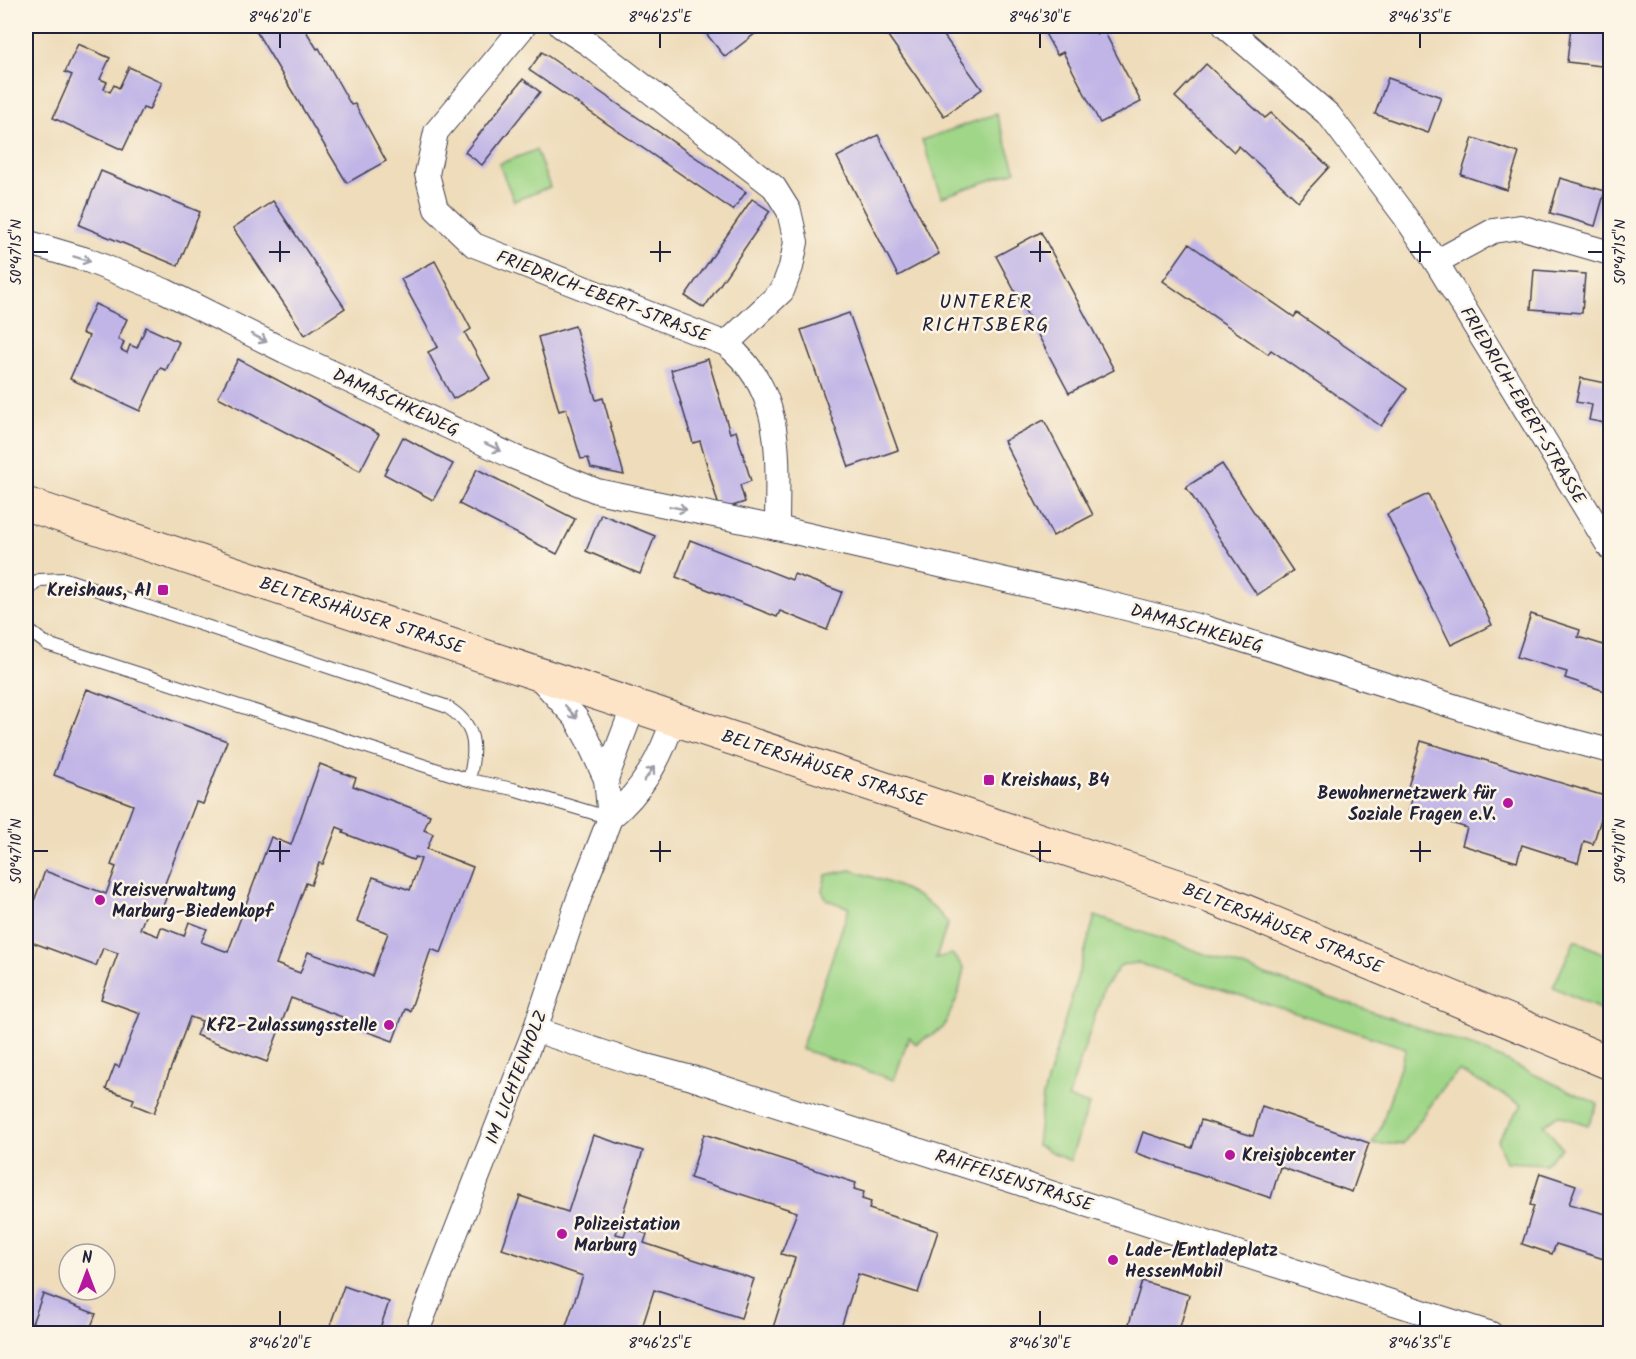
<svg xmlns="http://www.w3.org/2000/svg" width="1636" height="1359" viewBox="0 0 1636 1359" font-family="Kalam,sans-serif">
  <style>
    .green { fill: #9fd687; stroke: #607c61; stroke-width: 1.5 }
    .building { fill: #c1b5e7; fill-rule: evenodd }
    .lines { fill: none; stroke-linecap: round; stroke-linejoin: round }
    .service-casing { stroke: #413e4e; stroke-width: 14 }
    .minor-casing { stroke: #413e4e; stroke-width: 26 }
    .secondary-casing { stroke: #413e4e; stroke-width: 35 }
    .service { stroke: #fff; stroke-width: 12 }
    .minor { stroke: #fff; stroke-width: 24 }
    .secondary { stroke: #fee4c6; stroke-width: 33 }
    .oneway { stroke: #9c9ca7 }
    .ticks { fill: none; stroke: #22223b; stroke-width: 2 }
    .poi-dot { fill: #b5179e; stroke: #fcf5e5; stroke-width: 2 }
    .labels { text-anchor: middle; stroke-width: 5; stroke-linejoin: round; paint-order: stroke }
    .street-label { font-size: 18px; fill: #22223b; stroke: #fcf5e5 }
    .poi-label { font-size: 18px; font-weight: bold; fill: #22223b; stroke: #fcf5e5; text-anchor: start }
    .neighbourhood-label { font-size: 20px; letter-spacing: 1.5px; fill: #22223b; stroke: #fcf5e5 }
    .neatline { fill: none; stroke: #22223b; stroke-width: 2 }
    .ticks-label { font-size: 15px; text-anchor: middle; fill: #22223b }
  </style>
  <rect width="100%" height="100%" fill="#fcf5e5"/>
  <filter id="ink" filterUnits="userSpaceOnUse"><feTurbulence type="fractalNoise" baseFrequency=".0167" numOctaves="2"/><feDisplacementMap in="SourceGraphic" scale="12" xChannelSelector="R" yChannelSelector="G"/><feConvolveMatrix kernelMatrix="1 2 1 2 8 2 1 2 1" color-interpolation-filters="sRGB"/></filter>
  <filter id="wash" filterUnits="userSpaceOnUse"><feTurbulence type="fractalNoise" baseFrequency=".008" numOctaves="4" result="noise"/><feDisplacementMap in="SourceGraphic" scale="24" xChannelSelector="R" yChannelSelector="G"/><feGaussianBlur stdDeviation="1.35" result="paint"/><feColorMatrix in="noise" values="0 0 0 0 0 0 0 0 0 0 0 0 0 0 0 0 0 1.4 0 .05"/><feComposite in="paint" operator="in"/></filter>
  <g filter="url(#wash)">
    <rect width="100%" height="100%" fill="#eedcba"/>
    <g class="green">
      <polygon points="996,114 1016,171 942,197 922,140"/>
      <polygon points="536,150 550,187 514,201 499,164"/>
      <path d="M 851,870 C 888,882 923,891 948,923 L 936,958 L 952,954 L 964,968 L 958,996 L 943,1028 L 916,1044 L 909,1037 L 894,1080 L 801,1049 L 849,908 L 827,900 L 822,891 L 826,875 Z"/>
      <polygon points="1095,916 1480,1049 1598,1104 1588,1125 1558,1115 1544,1125 1562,1148 1545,1164 1506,1162 1497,1140 1522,1105 1459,1071 1445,1085 1403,1144 1372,1144 1381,1127 1406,1048 1138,963 1121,965 1104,988 1068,1098 1089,1105 1070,1161 1037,1145 1043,1096"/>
      <polygon points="1575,940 1610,957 1610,1014 1553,987"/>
    </g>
    <g id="blocks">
      <g class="building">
        <polygon points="253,26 303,26 317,49 319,48 351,105 355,104 386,161 347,183"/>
        <polygon points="444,26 467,26 448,34"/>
        <polygon points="700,26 759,26 761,29 725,57"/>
        <polygon points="881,26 937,26 982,89 944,116"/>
        <polygon points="1041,26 1092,26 1097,34 1104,31 1141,102 1100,123 1063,52 1057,55"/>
        <polygon points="1571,26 1610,26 1610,67 1567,62"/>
        <polygon points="78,44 110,58 100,79 107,82 104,89 110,92 114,85 119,88 129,67 162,82 149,110 143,108 123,150 53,118 72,75 65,72"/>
        <polygon points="542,52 746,192 733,210 529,70"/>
        <polygon points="1206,64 1265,118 1271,113 1329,167 1298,201 1239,146 1234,152 1175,97"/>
        <polygon points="1388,78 1441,97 1428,133 1375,114"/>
        <polygon points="523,79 540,92 482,165 465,152"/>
        <polygon points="26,130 33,133 26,152"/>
        <polygon points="878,135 939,254 898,276 837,157"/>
        <polygon points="1473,138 1519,153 1507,190 1461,175"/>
        <polygon points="101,171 200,212 178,266 79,225"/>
        <polygon points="1560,178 1605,191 1595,226 1550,213"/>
        <polygon points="752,199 770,211 704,308 685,296"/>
        <polygon points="273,201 345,308 305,335 233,228"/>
        <polygon points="1041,232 1114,370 1069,393 996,256"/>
        <polygon points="1189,244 1294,317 1297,313 1407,389 1381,426 1271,350 1268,354 1163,281"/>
        <polygon points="435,261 471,329 465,333 490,379 453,399 428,352 438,347 401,279"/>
        <polygon points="1534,270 1585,274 1582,313 1531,309"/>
        <polygon points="95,304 127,319 118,339 124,342 121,350 127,353 130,345 137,348 146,327 179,342 166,370 160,368 140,411 70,379 89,336 82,333"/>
        <polygon points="849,313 898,450 849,467 801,330"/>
        <polygon points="575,326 596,400 603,398 624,475 591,468 588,458 581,459 566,409 559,411 538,337"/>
        <polygon points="238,359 379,434 360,471 218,397"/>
        <polygon points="708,359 730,433 736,431 751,481 740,485 745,502 720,510 700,441 693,443 671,370"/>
        <polygon points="1581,378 1606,383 1604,390 1610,391 1610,424 1589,420 1592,405 1576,402"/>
        <polygon points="1044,420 1093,515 1053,536 1004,441"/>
        <polygon points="403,437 453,464 433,500 384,474"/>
        <polygon points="1222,464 1293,571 1257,595 1186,487"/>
        <polygon points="477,469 575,519 557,554 459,504"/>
        <polygon points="1428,494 1492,625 1451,645 1387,514"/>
        <polygon points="601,514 655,536 640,574 586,551"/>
        <polygon points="690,540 792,580 794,574 842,592 827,630 780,611 777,617 676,577"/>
        <polygon points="1531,614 1580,630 1578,637 1610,647 1608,692 1565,678 1567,672 1517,657"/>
        <path d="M 87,689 L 227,741 L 203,804 L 196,802 L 164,886 L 170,888 L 161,911 L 149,906 L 140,929 L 158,936 L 161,927 L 184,936 L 189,922 L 207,929 L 201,942 L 228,952 L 271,837 L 291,845 L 320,764 L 356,778 L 353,786 L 430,815 L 424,830 L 433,834 L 427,849 L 473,867 L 441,953 L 431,949 L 410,1011 L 405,1009 L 393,1041 L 360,1029 L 361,1024 L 291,998 L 267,1062 L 196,1035 L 202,1021 L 190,1017 L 154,1113 L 132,1104 L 134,1099 L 106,1089 L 115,1065 L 119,1067 L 140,1013 L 101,999 L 118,953 L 103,948 L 96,966 L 26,940 L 26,923 L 45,871 L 106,894 L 116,867 L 111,865 L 133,805 L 54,775 ZM 337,827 L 344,830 L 343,833 L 413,860 L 415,857 L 421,859 L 410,890 L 373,877 L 357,921 L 388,933 L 372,976 L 308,952 L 300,973 L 276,964 L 306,883 L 311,885 L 319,863 L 323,864 Z"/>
        <polygon points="1421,741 1608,797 1593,844 1584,841 1578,863 1522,845 1517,862 1462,845 1467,828 1409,810 1415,789 1408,787"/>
        <polygon points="1262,1106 1369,1143 1352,1192 1280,1167 1271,1198 1136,1153 1143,1132 1192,1148 1201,1120 1253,1136"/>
        <polygon points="704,1134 856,1183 854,1189 864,1192 862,1199 871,1202 869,1209 938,1231 918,1293 858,1274 839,1334 771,1334 795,1258 781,1254 797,1212 690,1178"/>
        <polygon points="593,1135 643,1151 616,1234 624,1236 627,1227 647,1234 644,1243 754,1279 741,1318 654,1290 640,1334 579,1334 565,1329 583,1276 502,1249 520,1196 568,1212"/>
        <polygon points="1540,1173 1576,1185 1569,1204 1610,1215 1610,1239 1604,1259 1556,1244 1552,1254 1522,1244 1534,1206 1530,1205"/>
        <polygon points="1142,1281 1189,1295 1178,1334 1126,1334"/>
        <polygon points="344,1286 389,1302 378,1334 327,1334"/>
        <polygon points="43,1294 96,1314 88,1334 28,1334"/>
        <polygon points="1086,1325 1112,1333 1112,1334 1083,1334"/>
      </g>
    </g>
  </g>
  <g filter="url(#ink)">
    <use href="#blocks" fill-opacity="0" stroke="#413e4e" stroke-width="1.5"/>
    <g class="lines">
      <g class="service-casing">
        <g id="service">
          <path d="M 26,592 L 39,580 L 65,579 L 445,706 C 477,724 477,747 469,780"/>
          <polyline points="26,625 28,630 47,644 469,780 513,789 610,818"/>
        </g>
      </g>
      <g class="minor-casing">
        <g id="minor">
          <path d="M 524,26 L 436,132 L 427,174 L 436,209 L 474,245 L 726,344 C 786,392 777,459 777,528"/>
          <polyline points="561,26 589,44 774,187 789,211 796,242 791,267 782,291 726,344"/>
          <polyline points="1225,26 1329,115 1404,215 1436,262 1610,548"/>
          <polyline points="26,242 87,260 165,291 285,351 514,457 597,491 777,528 1094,600 1205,628 1526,729 1610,751"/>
          <polyline points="1436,262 1493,231 1520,227 1610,253"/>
          <polyline points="606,779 634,705"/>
          <path d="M 610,818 C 643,791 661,757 674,718"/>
          <polyline points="535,1030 635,1063 692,1078 1491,1334"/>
          <polyline points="416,1334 535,1030 579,898 610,818 606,779 588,740 576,718 537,675"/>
        </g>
      </g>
      <g class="secondary-casing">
        <polyline id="secondary" points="26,504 1211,897 1610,1063"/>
      </g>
      <use href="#service" class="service"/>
      <use href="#minor" class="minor"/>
      <use href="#secondary" class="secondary"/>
    </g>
    <defs><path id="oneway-shaft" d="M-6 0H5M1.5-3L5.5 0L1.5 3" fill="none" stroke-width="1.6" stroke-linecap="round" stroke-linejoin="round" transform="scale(1.5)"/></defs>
    <g class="oneway">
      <use href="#oneway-shaft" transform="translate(82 259) rotate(17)"/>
      <use href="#oneway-shaft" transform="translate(259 338) rotate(27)"/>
      <use href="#oneway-shaft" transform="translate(493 447) rotate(25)"/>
      <use href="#oneway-shaft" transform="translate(678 508) rotate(11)"/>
      <use href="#oneway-shaft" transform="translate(571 712) rotate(49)"/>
      <use href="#oneway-shaft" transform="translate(649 774) rotate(-55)"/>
    </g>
  </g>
  <path class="ticks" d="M 280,33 L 280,48M 660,33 L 660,48M 1040,33 L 1040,48M 1420,33 L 1420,48M 280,241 L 280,262M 660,241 L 660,262M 1040,241 L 1040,262M 1420,241 L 1420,262M 33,252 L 48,252M 269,252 L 290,252M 650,252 L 671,252M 1030,252 L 1051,252M 1410,252 L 1431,252M 1588,252 L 1603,252M 280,841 L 280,862M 660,841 L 660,862M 1040,841 L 1040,862M 1420,841 L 1420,862M 33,851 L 48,851M 269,851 L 290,851M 650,851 L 671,851M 1030,851 L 1051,851M 1410,851 L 1431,851M 1588,851 L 1603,851M 280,1311 L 280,1326M 660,1311 L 660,1326M 1040,1311 L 1040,1326M 1420,1311 L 1420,1326"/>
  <g class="poi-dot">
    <rect x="157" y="584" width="12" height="12" rx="3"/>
    <rect x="983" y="774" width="12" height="12" rx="3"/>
    <circle cx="1508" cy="803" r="6"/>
    <circle cx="100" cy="900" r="6"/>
    <circle cx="389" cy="1025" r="6"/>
    <circle cx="1230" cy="1155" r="6"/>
    <circle cx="562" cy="1234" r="6"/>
    <circle cx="1113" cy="1260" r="6"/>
  </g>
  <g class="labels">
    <g class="street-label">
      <text transform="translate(603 296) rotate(21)" y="6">FRIEDRICH-EBERT-STRASSE</text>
      <text transform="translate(396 402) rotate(25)" y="6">DAMASCHKEWEG</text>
      <text transform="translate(1523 405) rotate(59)" y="6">FRIEDRICH-EBERT-STRASSE</text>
      <text transform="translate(362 615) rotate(18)" y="6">BELTERSHÄUSER STRASSE</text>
      <text transform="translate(1197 628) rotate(16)" y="6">DAMASCHKEWEG</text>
      <text transform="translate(824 768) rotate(18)" y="6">BELTERSHÄUSER STRASSE</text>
      <text transform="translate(1283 928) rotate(22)" y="6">BELTERSHÄUSER STRASSE</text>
      <text transform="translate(516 1077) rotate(-69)" y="6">IM LICHTENHOLZ</text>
      <text transform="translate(1014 1180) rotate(18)" y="6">RAIFFEISENSTRASSE</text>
    </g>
    <g class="poi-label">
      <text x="151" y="596" text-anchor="end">Kreishaus, A1</text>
      <text x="1001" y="786">Kreishaus, B4</text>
      <text x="1496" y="799" text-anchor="end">Bewohnernetzwerk für<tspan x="1496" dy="21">Soziale Fragen e.V.</tspan></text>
      <text x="112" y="896">Kreisverwaltung<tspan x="112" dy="21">Marburg-Biedenkopf</tspan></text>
      <text x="377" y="1031" text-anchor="end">KfZ-Zulassungsstelle</text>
      <text x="1242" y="1161">Kreisjobcenter</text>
      <text x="574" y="1230">Polizeistation<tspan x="574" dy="21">Marburg</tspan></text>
      <text x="1125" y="1256">Lade-/Entladeplatz<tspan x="1125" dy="21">HessenMobil</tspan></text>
    </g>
    <g class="neighbourhood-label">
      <text x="986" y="308">UNTERER<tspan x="986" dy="23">RICHTSBERG</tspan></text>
    </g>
  </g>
  <rect width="1636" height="1359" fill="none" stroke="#fcf5e5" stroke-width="66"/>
  <g transform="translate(87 1272)"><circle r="28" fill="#fcf5e5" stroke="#a5a1a1" stroke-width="1.5"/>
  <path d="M0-4.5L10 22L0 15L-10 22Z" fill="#b5179e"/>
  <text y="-9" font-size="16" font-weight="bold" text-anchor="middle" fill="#22223b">N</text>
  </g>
  <rect x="33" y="33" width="1570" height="1293" class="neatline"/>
  <g class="ticks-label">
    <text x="280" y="22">8°46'20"E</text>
    <text x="660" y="22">8°46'25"E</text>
    <text x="1040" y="22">8°46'30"E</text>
    <text x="1420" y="22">8°46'35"E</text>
    <text transform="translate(16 252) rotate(-90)" y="5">50°47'15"N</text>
    <text transform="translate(1620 252) rotate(-90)" y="5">50°47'15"N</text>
    <text transform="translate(16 851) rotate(-90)" y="5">50°47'10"N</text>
    <text transform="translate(1620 851) rotate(-90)" y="5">50°47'10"N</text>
    <text x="280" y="1348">8°46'20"E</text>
    <text x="660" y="1348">8°46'25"E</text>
    <text x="1040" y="1348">8°46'30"E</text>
    <text x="1420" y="1348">8°46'35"E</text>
  </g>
</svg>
